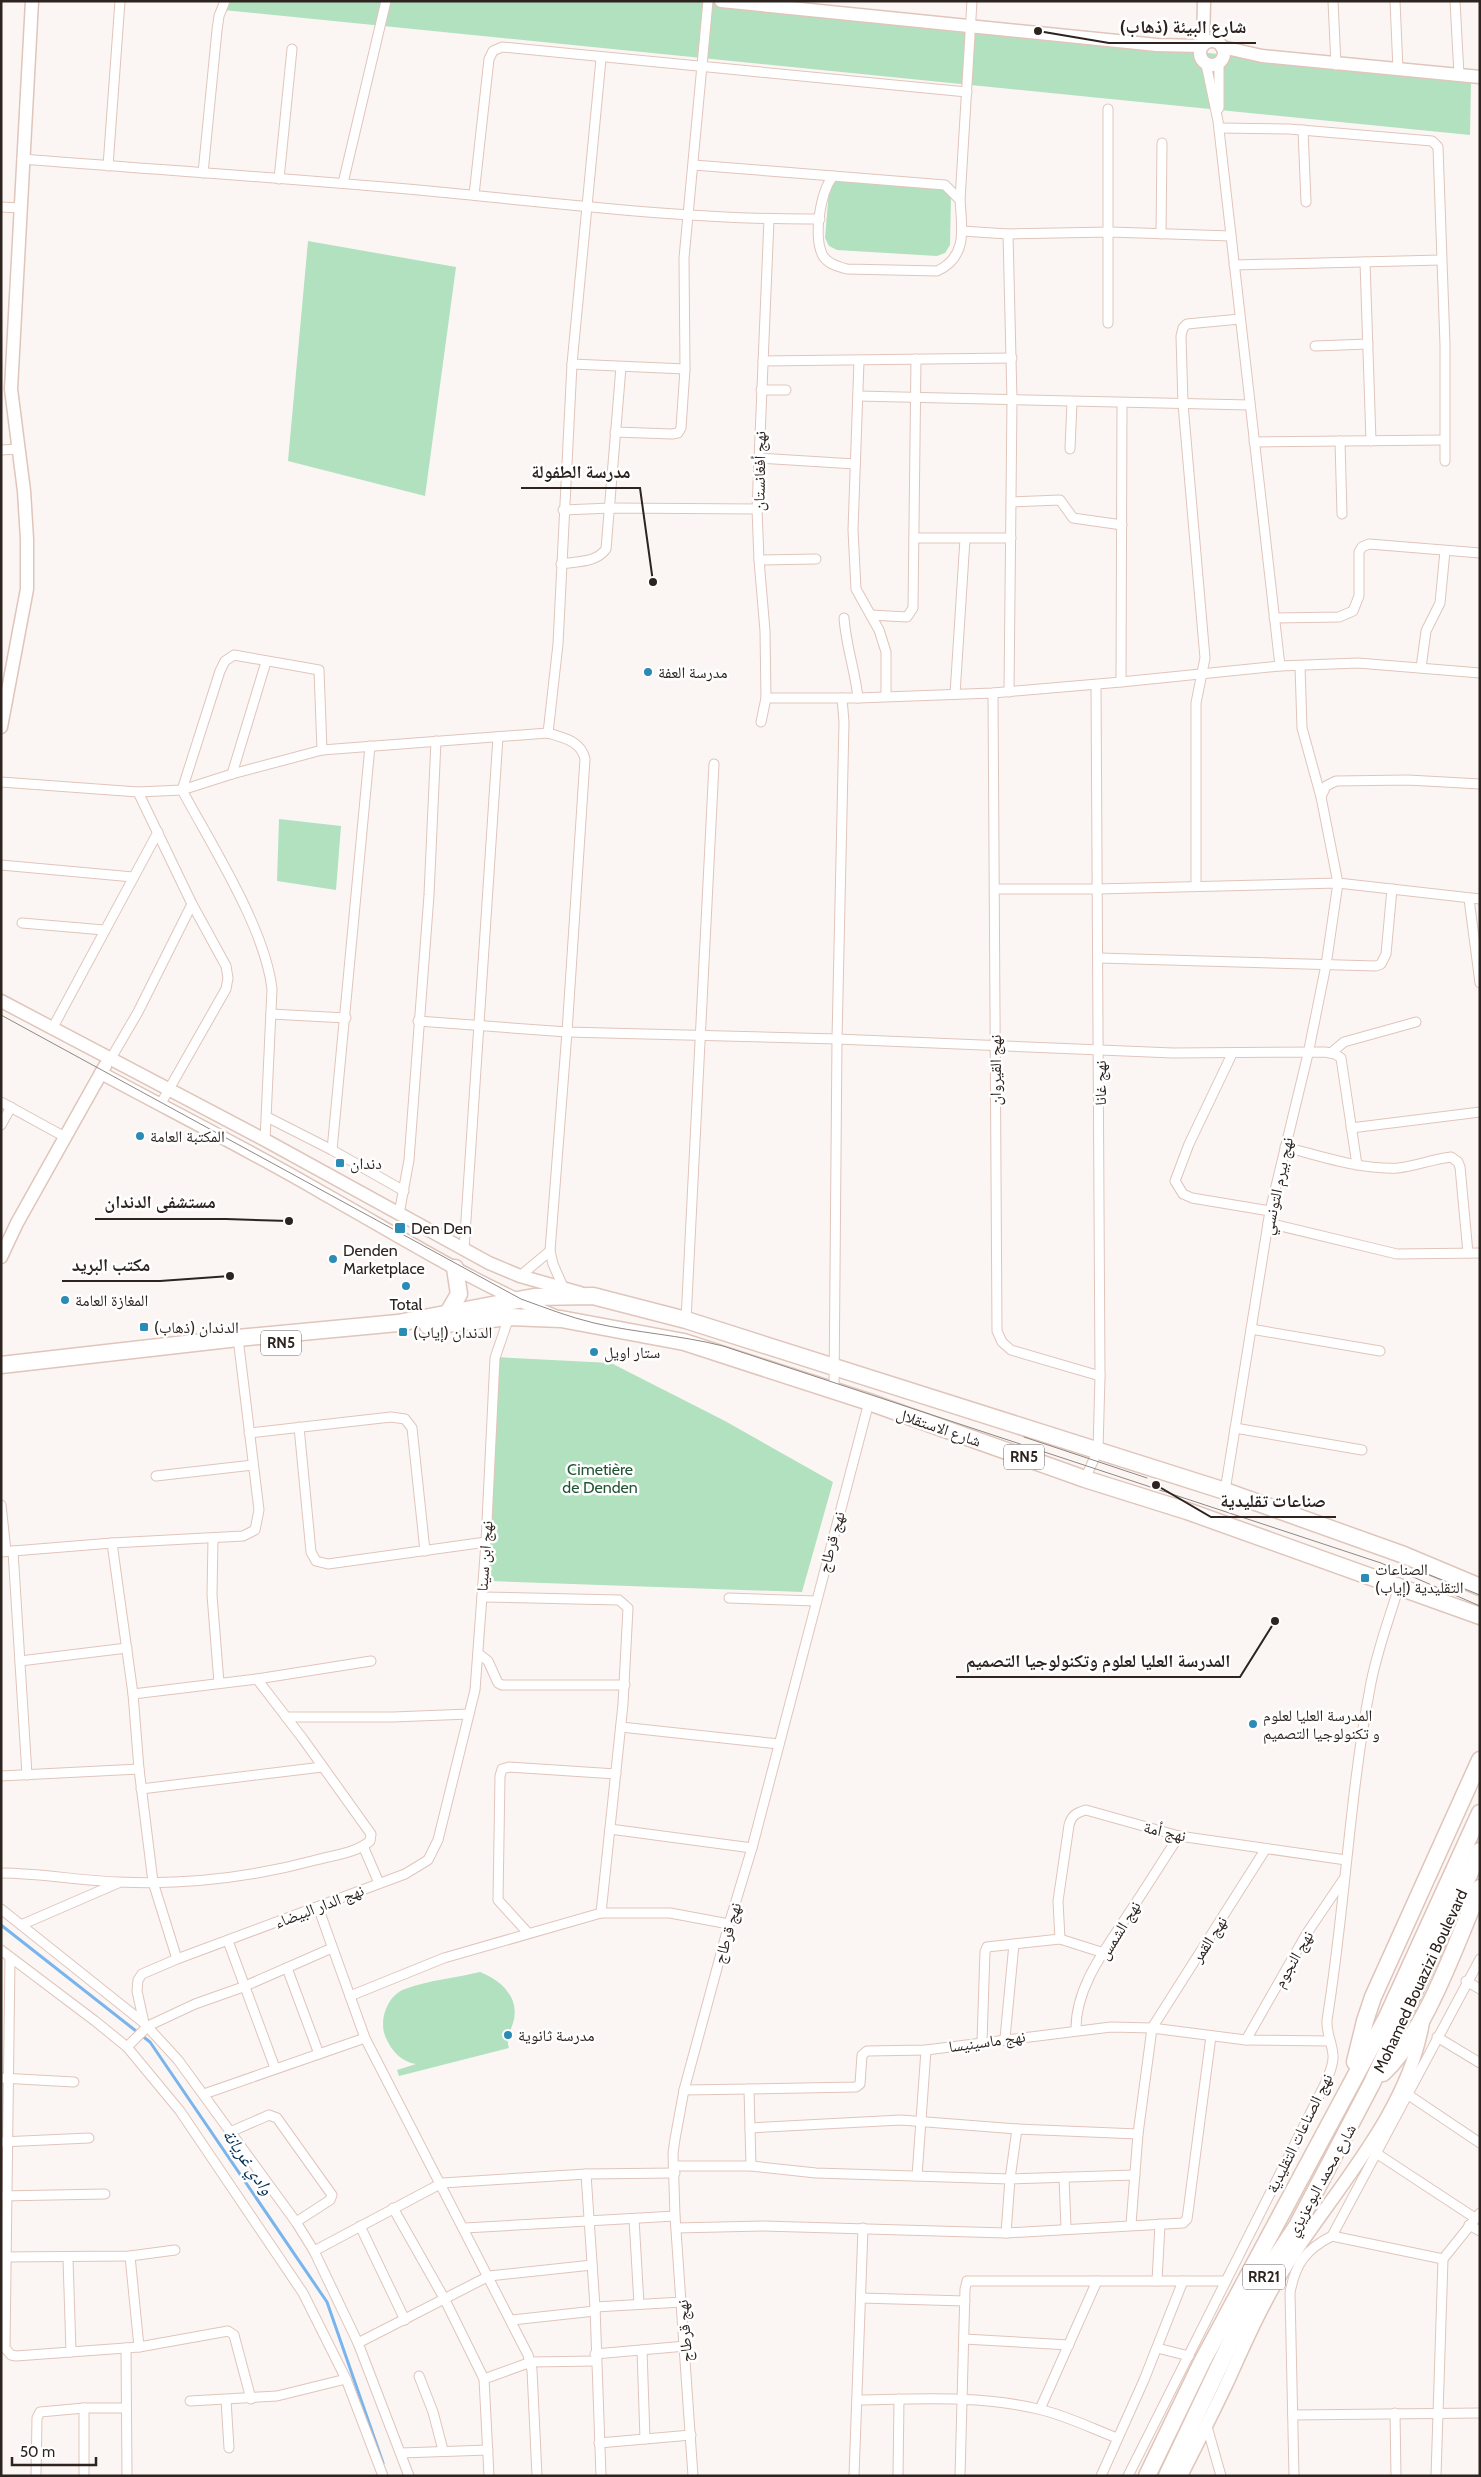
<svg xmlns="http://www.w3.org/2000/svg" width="1481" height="2477" viewBox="0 0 1481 2477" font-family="Cabin,'Noto Naskh Arabic',sans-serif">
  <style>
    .green { fill: #b2e1bf }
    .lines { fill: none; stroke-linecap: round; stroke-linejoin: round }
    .stream { stroke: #79b4ec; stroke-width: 3 }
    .street-casing { stroke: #e0c5bb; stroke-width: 11 }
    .secondary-casing { stroke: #e0c5bb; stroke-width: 15 }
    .highway-casing { stroke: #e0c5bb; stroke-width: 19 }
    .street { stroke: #fff; stroke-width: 9 }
    .secondary { stroke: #fff; stroke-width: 12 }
    .highway { stroke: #fff; stroke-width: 16 }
    .tram { stroke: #8f8784; stroke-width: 1 }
    .poi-dot { fill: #2a8bb5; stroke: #fff; stroke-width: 2 }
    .labels { text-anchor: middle; stroke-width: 5; stroke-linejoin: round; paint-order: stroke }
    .shield { fill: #fff; stroke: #6c6562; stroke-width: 1 }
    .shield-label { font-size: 15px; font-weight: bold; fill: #2d231f }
    .street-label { font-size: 16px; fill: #2d231f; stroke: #fff }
    .poi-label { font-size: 16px; fill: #2d231f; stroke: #fff; text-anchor: start }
    .park-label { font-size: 16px; fill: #215534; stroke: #fff }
    .water-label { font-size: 18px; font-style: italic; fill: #002e52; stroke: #fff }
    .leader { fill: none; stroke: #2d231f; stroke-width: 2 }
    .callout-dot { fill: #2d231f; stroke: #fff; stroke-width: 2 }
    .callout-label { font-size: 18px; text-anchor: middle; font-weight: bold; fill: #2d231f; stroke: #fff; stroke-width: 5; stroke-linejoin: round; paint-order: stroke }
  </style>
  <rect width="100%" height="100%" fill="#fbf6f4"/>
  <g class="green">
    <polygon points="231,1 719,1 1471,81 1470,135 223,10"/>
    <polygon points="843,179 946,189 951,196 950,245 945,253 937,256 837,250 829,246 825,238 829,190 833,183"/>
    <polygon points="308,241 456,267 425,496 288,461"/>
    <polygon points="279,819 341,826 336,890 277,881"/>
    <polygon points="496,1357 611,1363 725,1421 833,1482 802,1592 489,1581"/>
    <path d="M 480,1972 C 503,1981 522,2000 512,2026 C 509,2035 506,2038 509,2048 L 399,2076 L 397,2070 L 416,2064 C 402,2062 392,2052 386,2038 C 378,2022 387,1995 405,1989 C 428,1980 456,1978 480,1972 Z"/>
  </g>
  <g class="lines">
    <polyline class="stream" points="1,1925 150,2042 327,2302 383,2463"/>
    <g class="street-casing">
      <g id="street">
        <polyline points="1333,1 1336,65"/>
        <polyline points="1395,1 1398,70"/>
        <polyline points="1455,1 1459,75"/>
        <polyline points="1206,64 1218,121 1280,666"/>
        <polyline points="1219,108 1219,63"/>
        <polyline points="1219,128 1289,129 1432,141 1438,147 1445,345 1445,461"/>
        <polyline points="1303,130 1306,202"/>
        <path d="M 22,159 C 161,170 300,179 439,192 C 565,204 692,220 820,219"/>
        <polyline points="694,165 833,176"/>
        <polyline points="108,166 120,1"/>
        <polyline points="203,173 217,30 219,16 225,1"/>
        <path d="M 833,176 L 945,185 L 960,200 C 962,228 968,257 937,271 L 847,269 C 839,267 828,264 823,256 C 813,237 820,193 833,176 Z"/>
        <polyline points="279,179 292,49"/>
        <polyline points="343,183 386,1"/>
        <polyline points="474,195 489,59 493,51 502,47 967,92"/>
        <polyline points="960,200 972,1"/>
        <polyline points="1,207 20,208"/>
        <polyline points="962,231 1008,234 1110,232 1231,236"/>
        <polyline points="1008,234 1012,400 1009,692"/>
        <polyline points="1161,234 1162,143"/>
        <polyline points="1365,262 1371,441"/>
        <polyline points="1234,265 1441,260"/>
        <polyline points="1108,323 1108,109"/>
        <polyline points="1315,346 1368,344"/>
        <polyline points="763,361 1012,358"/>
        <polyline points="859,361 853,530 856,589 879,630 886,652 886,696"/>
        <polyline points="572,364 685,369"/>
        <polyline points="761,390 786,390"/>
        <polyline points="858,396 1250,405"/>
        <polyline points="615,432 672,434 678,433 681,428 685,369 684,258 708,1"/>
        <polyline points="1340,441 1342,514"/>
        <polyline points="1254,442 1444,440"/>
        <polyline points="1070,449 1072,402"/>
        <polyline points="1,450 18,449"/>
        <polyline points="759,458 855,464"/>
        <polyline points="1012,502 1060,500 1073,518 1122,525"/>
        <polyline points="563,510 611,508 757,509"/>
        <polyline points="914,538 1011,538"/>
        <polyline points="759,560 816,559"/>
        <path d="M 561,564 C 577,561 596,563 606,549 L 621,367"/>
        <polyline points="871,615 907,617 913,608 916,359"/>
        <path d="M 844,618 C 846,646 855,670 858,698"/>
        <polyline points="1274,618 1339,617 1353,611 1359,596 1359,552 1362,547 1369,544 1480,553"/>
        <polyline points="1421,668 1426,631 1440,603 1445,551"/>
        <polyline points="1121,682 1122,403"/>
        <polyline points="993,693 997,1331 1002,1342 1011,1350 1100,1376"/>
        <polyline points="955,694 965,539"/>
        <polyline points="766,698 858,698 993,693 1121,682 1280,666 1358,663 1480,673"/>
        <polyline points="761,722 766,698 765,631 759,560 757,509 769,219"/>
        <polyline points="548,733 558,644 572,364 601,59"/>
        <polyline points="232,774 266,662"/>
        <path d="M 1,782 L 138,792 L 182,790 L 232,774 L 322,750 L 548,733 C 564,738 581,741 585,759 L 567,1032 L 550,1251 L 553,1264 L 564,1289"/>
        <polyline points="138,792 192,904 226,966 228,978 226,989 160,1105"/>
        <polyline points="1321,797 1326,786 1336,781 1408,780 1480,784"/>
        <polyline points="1,865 133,877"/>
        <polyline points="1196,886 1196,703 1205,658 1183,404 1181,336 1183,328 1187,324 1240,319"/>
        <polyline points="996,889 1097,889 1338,883 1480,899"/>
        <polyline points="1469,899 1480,983"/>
        <polyline points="22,923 104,930"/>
        <polyline points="1099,958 1376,966 1381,964 1386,954 1392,889"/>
        <polyline points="271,1014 346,1018"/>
        <polyline points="418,1021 567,1032 837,1039 1173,1053 1325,1052 1335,1054 1341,1058 1357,1165"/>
        <polyline points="52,1029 158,832"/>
        <polyline points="1331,1053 1344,1042 1416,1022"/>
        <polyline points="1232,1054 1189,1144 1175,1181 1183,1194 1192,1198 1270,1211"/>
        <polyline points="110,1060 138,1012 192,904"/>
        <polyline points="1,1102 65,1137"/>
        <polyline points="267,1117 332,1150 404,1191"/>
        <polyline points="1,1125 11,1107"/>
        <polyline points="1351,1128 1480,1112"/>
        <path d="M 265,1140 L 272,989 C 265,928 212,846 182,790 L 220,671 L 225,661 L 234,655 L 319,670 L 322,750"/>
        <path d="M 1285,1147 C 1321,1156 1360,1170 1398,1168 C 1416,1166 1433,1159 1451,1157 L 1458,1162 L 1460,1167 L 1468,1253"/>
        <polyline points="332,1150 370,746"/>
        <polyline points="399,1214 409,1160 429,895 436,741"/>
        <polyline points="1268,1223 1397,1254 1480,1253"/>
        <polyline points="464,1250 498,737"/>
        <polyline points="520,1276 550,1251"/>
        <polyline points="509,1317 495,1358 486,1542 475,1690 438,1840 428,1860 405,1874 177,1959 142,1974 138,1980 137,1991 144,2023 178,2060 296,2222 314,2251 442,2183 586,2174 675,2173"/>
        <polyline points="686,1320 714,764"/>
        <polyline points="1251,1329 1380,1351"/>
        <polyline points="834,1391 837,1039 844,722 842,698"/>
        <polyline points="299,1427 311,1552 316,1561 328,1564 486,1542"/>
        <polyline points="1235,1428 1362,1450"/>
        <polyline points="249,1433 391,1417 405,1419 412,1428 425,1551"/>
        <polyline points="156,1476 253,1465"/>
        <polyline points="1085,1479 1098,1450 1100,1376 1096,685"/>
        <polyline points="1225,1491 1270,1211 1308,1054 1326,965 1338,883 1321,797 1302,728 1300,666"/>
        <polyline points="1,1505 6,1551"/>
        <polyline points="213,1539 212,1595 219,1683"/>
        <polyline points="13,1551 27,1775"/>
        <polyline points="1,1552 112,1543"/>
        <polyline points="482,1597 619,1600 628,1608 623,1704 601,1913"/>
        <polyline points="729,1598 816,1601"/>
        <polyline points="479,1654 488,1661 498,1683 502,1685 625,1685"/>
        <polyline points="20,1661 127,1648"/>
        <polyline points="257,1679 371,1661"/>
        <polyline points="286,1717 393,1717 469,1714"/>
        <polyline points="621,1727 779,1744"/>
        <polyline points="1,1776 139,1769"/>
        <polyline points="141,1789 322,1767"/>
        <polyline points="610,1829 752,1848"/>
        <polyline points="363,1846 379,1883"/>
        <path d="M 1,1873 C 41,1873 80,1881 119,1882 C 185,1885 253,1877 316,1860 C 334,1855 356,1853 370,1841 L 371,1834 L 303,1739 L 257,1679 L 133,1694"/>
        <polyline points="318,1907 365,2038"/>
        <polyline points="1,1909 144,2023"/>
        <polyline points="21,1925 118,1883"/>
        <polyline points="528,1933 498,1900 500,1776 502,1769 509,1767 616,1774"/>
        <polyline points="228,1941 275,2068"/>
        <polyline points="1,1950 95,2021 127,2047 180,2111 303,2293 346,2379 383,2476"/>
        <path d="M 1104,1953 L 1060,1939 L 1058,1901 L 1069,1825 C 1072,1815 1076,1813 1086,1810 L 1179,1836 L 1346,1860"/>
        <polyline points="10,1957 5,2348 11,2355 16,2356 139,2347 228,2331 234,2335 251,2399"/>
        <polyline points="177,1959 153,1882 139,1769 133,1694 112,1543 243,1536 255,1530 259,1510 238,1338"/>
        <polyline points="287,1968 319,2054"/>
        <polyline points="1466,1981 1480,1989"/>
        <polyline points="350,1996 444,1958 601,1913 670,1913 729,1924"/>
        <path d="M 1076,2030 C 1075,1986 1108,1946 1131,1910 C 1148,1885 1163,1860 1179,1836"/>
        <polyline points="1437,2037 1480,2063"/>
        <polyline points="1005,2038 1014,1944"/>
        <polyline points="1246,2040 1307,1933 1343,1880"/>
        <polyline points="982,2041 985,1952 987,1947 1060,1939"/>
        <polyline points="127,2047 148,2026 195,2004 243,1987 332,1948"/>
        <polyline points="1,2078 74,2082"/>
        <polyline points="684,2090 749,2089"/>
        <polyline points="204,2094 365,2038 528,2355 532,2370 537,2476"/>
        <polyline points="1407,2094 1480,2143"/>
        <polyline points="750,2128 901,2120 1017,2129"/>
        <polyline points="230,2132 269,2115 277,2118 332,2195 330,2200 296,2222"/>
        <polyline points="1,2142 89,2138"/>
        <polyline points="1376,2153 1475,2218"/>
        <polyline points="675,2166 751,2166 816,2173 1010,2179 1017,2129 1138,2134"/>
        <polyline points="751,2166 749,2089 856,2087 860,2084 862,2055 867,2051 926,2050 1111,2027 1152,2028 1246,2040 1329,2041"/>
        <polyline points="586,2174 595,2307 601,2476"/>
        <polyline points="917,2176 926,2050"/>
        <polyline points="1064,2177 1066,2228"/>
        <polyline points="1,2196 105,2194"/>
        <polyline points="393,2208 444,2298 484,2379 489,2476"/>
        <polyline points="634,2219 639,2304"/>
        <polyline points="1131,2224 1138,2134 1152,2028 1265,1850"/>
        <polyline points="1469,2225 1480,2231"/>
        <polyline points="360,2226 405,2320"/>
        <polyline points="465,2228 675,2216"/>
        <polyline points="676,2228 763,2226 1006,2233 1183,2223 1187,2219 1188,2212 1211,2036"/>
        <polyline points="1006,2233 1010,2179 1135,2175"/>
        <polyline points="1332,2236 1443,2259 1480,2213"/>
        <polyline points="314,2251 358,2343 409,2476"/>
        <polyline points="130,2256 139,2347"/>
        <polyline points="1,2257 130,2256 175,2250"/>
        <polyline points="68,2259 71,2352"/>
        <polyline points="1157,2281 1160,2224"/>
        <polyline points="861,2298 965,2301"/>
        <polyline points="595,2307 682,2302"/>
        <polyline points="512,2320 595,2311"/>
        <polyline points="964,2339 1069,2345"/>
        <polyline points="358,2343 489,2276 592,2265"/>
        <polyline points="126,2348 127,2476"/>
        <polyline points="1157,2348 1189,2356"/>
        <polyline points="642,2350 645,2439"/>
        <polyline points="595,2354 686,2346"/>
        <polyline points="419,2376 433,2412 443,2450"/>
        <polyline points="484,2379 531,2362 595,2361"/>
        <polyline points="226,2400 229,2448"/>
        <path d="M 857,2400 C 917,2399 979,2395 1038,2409 C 1065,2415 1091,2428 1117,2438"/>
        <polyline points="190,2401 277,2396 346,2379"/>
        <polyline points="84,2408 84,2476"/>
        <polyline points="1040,2409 1097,2281"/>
        <polyline points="1395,2413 1396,2476"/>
        <polyline points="1293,2415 1480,2413"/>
        <polyline points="1206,2423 1221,2476"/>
        <polyline points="599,2443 691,2435"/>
        <polyline points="401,2453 488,2450"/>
        <polyline points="36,2476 37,2418 40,2412 84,2408 125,2408"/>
        <polyline points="693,2476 675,2216 673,2153 675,2139 684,2090 729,1924 752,1848 869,1402"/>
        <polyline points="854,2476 863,2228"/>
        <polyline points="898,2476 899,2399"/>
        <polyline points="960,2476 965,2289 967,2281 1226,2281"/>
        <polyline points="1101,2476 1144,2380 1183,2281"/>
        <path d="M 1128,2476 L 1326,2082 C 1329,2074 1334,2064 1333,2055 C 1332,2042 1326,2033 1327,2020 C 1345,1910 1349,1798 1370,1688 C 1376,1653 1389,1620 1399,1586"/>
        <path d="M 1294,2476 L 1290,2293 C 1295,2264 1306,2249 1332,2236 L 1480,1959"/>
        <polyline points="1436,2476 1443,2259"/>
      </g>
    </g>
    <g class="secondary-casing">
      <g id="secondary">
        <polyline points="721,1 1157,45 1202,46"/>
        <circle cx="1212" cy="53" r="12"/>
        <polyline points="1203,45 1204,1"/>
        <polyline points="1222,47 1262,56 1480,77"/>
        <polyline points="1,727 27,589 27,539 24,491 11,389 32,1"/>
        <polyline points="1,1001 265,1140 489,1263 520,1276 580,1293"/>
        <path d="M 101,1073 C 175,1113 249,1150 321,1192 C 398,1235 473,1283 555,1316"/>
        <polyline points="1,1257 17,1223 105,1066"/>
        <path d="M 1181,2476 C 1197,2444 1213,2413 1228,2381 C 1246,2341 1264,2300 1288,2263 C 1336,2188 1408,2112 1423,2022"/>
      </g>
    </g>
    <g class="highway-casing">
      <g id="highway">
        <polyline points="448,1313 459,1294 455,1268"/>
        <polyline points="428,1326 509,1317 561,1319 684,1342 869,1402 1085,1479 1187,1511 1480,1616"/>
        <polyline points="1,1365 238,1338 398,1323 534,1297 593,1296 686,1320 1225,1491 1404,1555 1480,1587"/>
        <polyline points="1355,2062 1365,2021 1373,1997 1480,1760"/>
        <path d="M 1383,2073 C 1427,2031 1455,1945 1480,1888"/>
        <polyline points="1147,2476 1202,2362 1387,2017 1480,1813"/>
        <polyline points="1167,2476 1244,2314 1269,2268 1297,2226 1372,2083 1480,1851"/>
      </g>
    </g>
    <use href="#street" class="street"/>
    <use href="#secondary" class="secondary"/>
    <use href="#highway" class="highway"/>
    <g class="tram">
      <path d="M 1,1015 L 521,1299 C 546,1308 569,1317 594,1323 C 637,1333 680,1335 723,1346 L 1381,1563 L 1480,1606"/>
      <polyline points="1024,1437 1147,1478"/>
      <polyline points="1417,1570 1480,1595"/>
    </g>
  </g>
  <g class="poi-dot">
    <circle cx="648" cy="672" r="5"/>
    <circle cx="140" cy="1136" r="5"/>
    <rect x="335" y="1158" width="10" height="10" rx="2.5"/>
    <rect x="394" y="1222" width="12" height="12" rx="2.5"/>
    <circle cx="333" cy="1259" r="5"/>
    <circle cx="406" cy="1286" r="5"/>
    <circle cx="65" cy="1300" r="5"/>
    <rect x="139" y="1322" width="10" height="10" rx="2.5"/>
    <rect x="398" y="1327" width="10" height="10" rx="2.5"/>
    <circle cx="594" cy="1352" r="5"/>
    <rect x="1360" y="1573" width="10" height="10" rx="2.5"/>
    <circle cx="1253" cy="1724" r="5"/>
    <circle cx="508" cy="2035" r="5"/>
  </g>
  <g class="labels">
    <g class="shield">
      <rect x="261" y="1330.5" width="40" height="25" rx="4"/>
      <rect x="1004" y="1444.5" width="40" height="25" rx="4"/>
      <rect x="1243" y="2264.5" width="42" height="25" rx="4"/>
    </g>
    <g class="shield-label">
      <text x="281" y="1348">RN5</text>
      <text x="1024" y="1462">RN5</text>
      <text x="1264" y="2282">RR21</text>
    </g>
    <g class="street-label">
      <text transform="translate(759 471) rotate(-89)" y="6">نهج أفغانستان</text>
      <text transform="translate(995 1070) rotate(-90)" y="6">نهج القيروان</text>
      <text transform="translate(1100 1083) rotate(-90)" y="6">نهج غانا</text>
      <text transform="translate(1277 1186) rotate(-78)" y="6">نهج بيرم التونسي</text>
      <text transform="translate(939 1427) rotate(19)" y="6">شارع الاستقلال</text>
      <text transform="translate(831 1542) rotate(-75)" y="6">نهج قرطاج</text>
      <text transform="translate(484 1556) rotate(-86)" y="6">نهج ابن سينا</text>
      <text transform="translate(1165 1831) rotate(13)" y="6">نهج أمة</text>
      <text transform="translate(319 1906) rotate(-21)" y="6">نهج الدار البيضاء</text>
      <text transform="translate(1119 1930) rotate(-58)" y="6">نهج الشمس</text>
      <text transform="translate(727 1933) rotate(-74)" y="6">نهج قرطاج</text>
      <text transform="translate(1209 1939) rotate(-57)" y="6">نهج القمر</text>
      <text transform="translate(1293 1959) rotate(-60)" y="6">نهج النجوم</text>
      <text transform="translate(1420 1981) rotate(-65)" y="6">Mohamed Bouazizi Boulevard</text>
      <text transform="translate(987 2041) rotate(-8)" y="6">نهج ماسينيسا</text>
      <text transform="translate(1299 2133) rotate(-64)" y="6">نهج الصناعات التقليدية</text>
      <text transform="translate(1321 2180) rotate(-61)" y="6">شارع محمد البوعزيزي</text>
      <text transform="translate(684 2331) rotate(-94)" y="6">نهج قرطاج</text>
    </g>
    <g class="poi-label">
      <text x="658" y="678">مدرسة العفة</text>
      <text x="150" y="1142">المكتبة العامة</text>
      <text x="350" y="1169">دندان</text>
      <text x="411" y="1234">Den Den</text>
      <text x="343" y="1256">Denden<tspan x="343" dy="18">Marketplace</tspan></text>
      <text x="75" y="1306">المغازة العامة</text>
      <text x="406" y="1310" text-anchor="middle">Total</text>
      <text x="154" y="1333">الدندان (ذهاب)</text>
      <text x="413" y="1338">الدندان (إياب)</text>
      <text x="604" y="1358">ستار اويل</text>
      <text x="1375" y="1575">الصناعات<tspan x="1375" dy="18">التقليدية (إياب)</tspan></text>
      <text x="1263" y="1721">المدرسة العليا لعلوم<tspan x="1263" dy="18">و تكنولوجيا التصميم</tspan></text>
      <text x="518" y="2041">مدرسة ثانوية</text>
    </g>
    <g class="park-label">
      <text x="600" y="1475">Cimetière<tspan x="600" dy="18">de Denden</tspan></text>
    </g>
    <g class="water-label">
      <text transform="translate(248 2162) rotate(56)" y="6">وادي غريانة</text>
    </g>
  </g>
  <path class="leader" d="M1038 31L1109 43H1256M653 582L640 488H521M289 1221L226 1219H95M230 1276L160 1281H62M1156 1485L1211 1517H1336M1275 1621L1240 1677H956"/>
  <g class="callout-dot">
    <circle cx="1038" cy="31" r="5"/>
    <circle cx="653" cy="582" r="5"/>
    <circle cx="289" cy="1221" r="5"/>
    <circle cx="230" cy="1276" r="5"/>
    <circle cx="1156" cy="1485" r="5"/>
    <circle cx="1275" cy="1621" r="5"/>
  </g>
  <g class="callout-label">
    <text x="1183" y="33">شارع البيئة (ذهاب)</text>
    <text x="581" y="478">مدرسة الطفولة</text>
    <text x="160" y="1208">مستشفى الدندان</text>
    <text x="111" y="1271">مكتب البريد</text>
    <text x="1273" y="1507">صناعات تقليدية</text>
    <text x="1098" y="1667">المدرسة العليا لعلوم وتكنولوجيا التصميم</text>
  </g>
  <rect width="1481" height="2477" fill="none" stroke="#2d231f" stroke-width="5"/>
  <path d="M12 2457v8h84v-8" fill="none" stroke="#2d231f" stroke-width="2.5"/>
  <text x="20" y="2457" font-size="15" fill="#2d231f" stroke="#ffffff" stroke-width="4" paint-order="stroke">50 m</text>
</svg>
